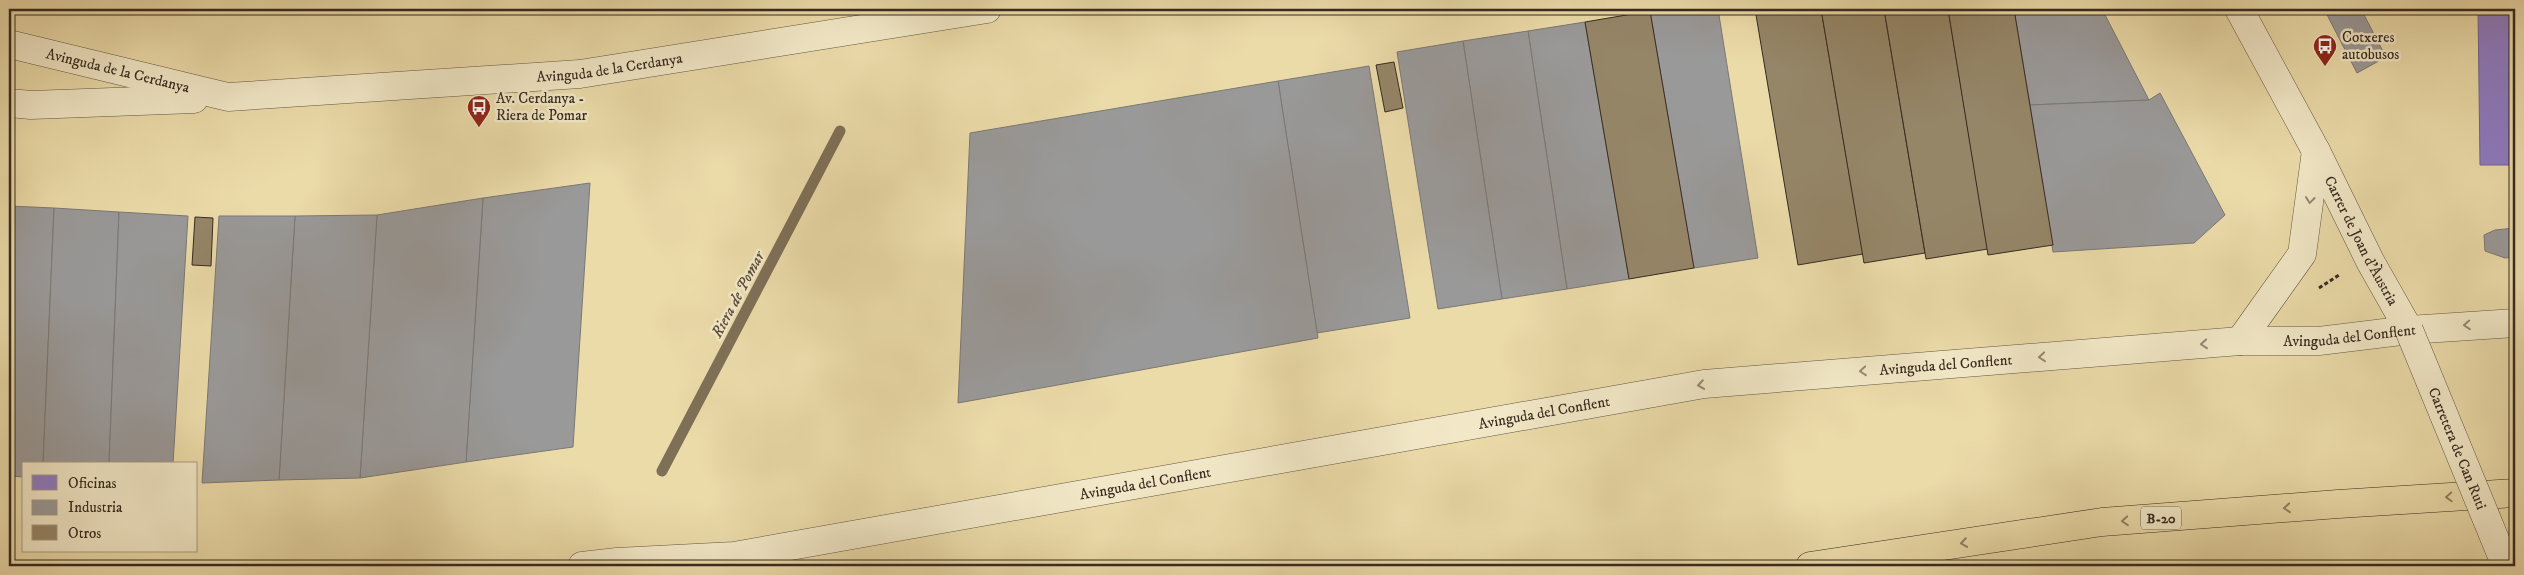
<svg xmlns="http://www.w3.org/2000/svg" width="2524" height="575" viewBox="0 0 2524 575" font-family="'IM FELL DW Pica',serif">
  <style>
    .offices { fill: #8e7cc3; stroke: #746392 }
    .industry { fill: #999; stroke: #7c7875 }
    .lines { fill: none; stroke-linecap: round; stroke-linejoin: round }
    .stream { stroke: #7e7057; stroke-width: 11 }
    .building { fill: #958668; stroke: #372a21 }
    .minor-casing { stroke: #645643; stroke-width: 29 }
    .highway-casing { stroke: #372a21; stroke-width: 29 }
    .path { stroke: #372a21; stroke-width: 3; stroke-dasharray: 4 2.5; stroke-linecap: butt }
    .minor { stroke: #f2e8c7; stroke-width: 28 }
    .highway { stroke: #ebdba9; stroke-width: 28 }
    .minor-bridge-casing { stroke: #645643; stroke-width: 29; stroke-linecap: butt }
    .minor-bridge { stroke: #f2e8c7; stroke-width: 28 }
    .oneway { stroke: #948974 }
    .oneway2 { stroke: #918265 }
    .labels { text-anchor: middle; stroke-width: 5; stroke-linejoin: round; paint-order: stroke }
    .shield { fill: #f2e8c7; stroke: #6f6353; stroke-width: 1 }
    .shield-label { font-size: 14px; font-weight: bold; fill: #372a21 }
    .poi-label { font-size: 15px; fill: #372a21; stroke: #f2e8c7; text-anchor: start }
    .street-label { font-size: 15px; fill: #372a21; stroke: #f2e8c7 }
    .water-label { font-size: 16px; font-style: italic; fill: #5b4d3c; stroke: #f2e8c7 }
  </style>
  <rect width="100%" height="100%" fill="#ebdba9"/>
  <filter id="stains"><feTurbulence type="fractalNoise" baseFrequency=".004" numOctaves="4"/><feColorMatrix values="0 0 0 0 .2 0 0 0 0 .09 0 0 0 0 .02 0 0 0 .5 -.17"/></filter>
  <radialGradient id="worn" r=".72"><stop offset=".6" stop-color="#630" stop-opacity="0"/><stop offset="1" stop-color="#630" stop-opacity=".3"/></radialGradient>
  <polygon class="offices" points="2478,9 2515,9 2515,165 2480,165"/>
  <g class="industry">
    <polygon points="1665,9 1718,9 1758,258 1694,268 1650,11"/>
    <polygon points="2014,9 2102,9 2149,100 2030,105"/>
    <polygon points="2324,9 2361,9 2386,57 2357,73"/>
    <polygon points="1585,22 1629,279 1567,289 1528,31"/>
    <polygon points="1528,31 1567,289 1502,299 1463,41"/>
    <polygon points="1463,41 1502,299 1438,309 1397,52"/>
    <polygon points="1369,66 1410,318 1317,333 1278,81"/>
    <polygon points="1278,81 1318,338 958,403 970,133"/>
    <polygon points="2160,93 2225,215 2194,243 2053,252 2030,105 2149,100"/>
    <polygon points="590,183 573,447 466,462 483,198"/>
    <polygon points="483,198 466,462 360,478 377,215"/>
    <polygon points="9,206 54,208 43,464 24,464 24,477 9,476"/>
    <polygon points="54,208 119,212 109,464 43,464"/>
    <polygon points="119,212 188,216 173,464 109,464"/>
    <polygon points="377,215 360,478 279,480 295,216"/>
    <polygon points="219,216 295,216 279,480 202,483"/>
    <polygon points="2515,228 2515,257 2505,258 2485,251 2484,235 2495,230"/>
  </g>
  <g class="lines">
    <polyline class="stream" points="662,471 840,131"/>
  </g>
  <g class="building">
    <polygon points="1755,9 1821,9 1863,254 1798,265"/>
    <polygon points="1821,9 1884,9 1925,253 1864,263"/>
    <polygon points="1884,9 1948,9 1988,249 1926,259"/>
    <polygon points="1948,9 2014,9 2053,245 1988,255"/>
    <polygon points="1650,11 1694,268 1629,279 1585,22"/>
    <polygon points="1394,62 1403,108 1385,112 1376,65"/>
    <polygon points="195,217 213,218 211,266 192,265"/>
  </g>
  <g class="lines">
    <g class="minor-casing">
      <g id="minor">
        <path id="s1" d="M 2239,9 L 2316,151 L 2370,261 L 2409,330"/>
        <path id="s2" d="M 9,44 L 228,97 L 580,74 L 987,9"/>
        <polyline points="9,103 31,105 194,99"/>
        <polyline points="2240,341 2302,254 2316,151"/>
        <path id="s3" d="M 582,566 L 617,562 L 734,556 L 1704,384 L 2240,341 L 2319,341 L 2409,330 L 2515,323"/>
      </g>
    </g>
    <g class="highway-casing">
      <polyline id="highway" points="1810,566 2102,522 2338,504 2515,493"/>
    </g>
    <polyline class="path" points="2319,288 2339,275"/>
    <use href="#minor" class="minor"/>
    <use href="#highway" class="highway"/>
    <g class="minor-bridge-casing">
      <g id="minor-bridge">
        <path id="s4" d="M 2409,330 L 2506,566"/>
      </g>
    </g>
    <use href="#minor-bridge" class="minor-bridge"/>
  </g>
  <defs><path id="oneway-chevron" d="M-2-3.5L2.5 0L-2 3.5" fill="none" stroke-width="1.6" stroke-linecap="round" stroke-linejoin="round" transform="scale(1.25)"/></defs>
  <g class="oneway">
    <use href="#oneway-chevron" transform="translate(2310 200) rotate(97)"/>
    <use href="#oneway-chevron" transform="translate(2467 325) rotate(176)"/>
    <use href="#oneway-chevron" transform="translate(2204 344) rotate(175)"/>
    <use href="#oneway-chevron" transform="translate(2042 357) rotate(175)"/>
    <use href="#oneway-chevron" transform="translate(1863 371) rotate(175)"/>
    <use href="#oneway-chevron" transform="translate(1701 385) rotate(172)"/>
  </g>
  <g class="oneway2">
    <use href="#oneway-chevron" transform="translate(2449 497) rotate(177)"/>
    <use href="#oneway-chevron" transform="translate(2287 508) rotate(175)"/>
    <use href="#oneway-chevron" transform="translate(2125 521) rotate(175)"/>
    <use href="#oneway-chevron" transform="translate(1964 543) rotate(171)"/>
  </g>
  <defs>
    <g id="bus-pin" transform="scale(1.25)"><path d="M0 17L-7.5 6A9.5 9.5 0 1 1 7.5 6Z" fill="#8f2418" stroke="#f2e8c7"/><path d="M-5-6H5V4H4V6H2V4H-2V6H-4V4H-5ZM-3.5-4V0h7V-4ZM-3.5 1.2v1.5H-2V1.2ZM2 1.2v1.5H3.5V1.2Z" fill="#fff"/></g>
  </defs>
  <g fill-rule="evenodd">
    <use href="#bus-pin" x="2325" y="46"/>
    <use href="#bus-pin" x="479" y="107"/>
  </g>
  <g class="labels">
    <rect class="shield" x="2141" y="506.5" width="40" height="23" rx="4"/>
    <g class="shield-label">
      <text x="2161" y="523">B-20</text>
    </g>
    <g class="poi-label">
      <text x="2342" y="42">Cotxeres<tspan x="2342" dy="17">autobusos</tspan></text>
      <text x="496" y="103">Av. Cerdanya -<tspan x="496" dy="17">Riera de Pomar</tspan></text>
    </g>
    <g class="street-label">
      <text dy="5" stroke="none"><textPath href="#s2" startOffset="608">Avinguda de la Cerdanya</textPath></text>
      <text dy="5" stroke="none"><textPath href="#s2" startOffset="112">Avinguda de la Cerdanya</textPath></text>
      <text dy="5" stroke="none"><textPath href="#s1" startOffset="262">Carrer de Joan d'Àustria</textPath></text>
      <text dy="5" stroke="none"><textPath href="#s3" startOffset="1785">Avinguda del Conflent</textPath></text>
      <text dy="5" stroke="none"><textPath href="#s3" startOffset="1380">Avinguda del Conflent</textPath></text>
      <text dy="5" stroke="none"><textPath href="#s3" startOffset="975">Avinguda del Conflent</textPath></text>
      <text dy="5" stroke="none"><textPath href="#s4" startOffset="128">Carretera de Can Ruti</textPath></text>
      <text dy="5" stroke="none"><textPath href="#s3" startOffset="570">Avinguda del Conflent</textPath></text>
    </g>
    <g class="water-label">
      <text transform="translate(737 294) rotate(-62)" y="6">Riera de Pomar</text>
    </g>
  </g>
  <rect width="2524" height="575" fill="none" stroke="#ebdba9" stroke-width="30"/>
  <rect x="10" y="10" width="2504" height="555" fill="none" stroke="#372a21" stroke-width="2.5"/>
  <rect x="15" y="15" width="2494" height="545" fill="none" stroke="#372a21"/>
  <rect x="22" y="462" width="175" height="90" fill="#f2e8c7" stroke="#a79c85"/>
  <rect x="32" y="475" width="25" height="15" fill="#8e7cc3" stroke="#a79c85"/>
  <text x="68" y="488" font-size="15" fill="#372a21">Oficinas</text>
  <rect x="32" y="500" width="25" height="15" fill="#999999" stroke="#a79c85"/>
  <text x="68" y="512" font-size="15" fill="#372a21">Industria</text>
  <rect x="32" y="525" width="25" height="15" fill="#958668" stroke="#a79c85"/>
  <text x="68" y="538" font-size="15" fill="#372a21">Otros</text>
  <rect width="100%" height="100%" filter="url(#stains)"/>
  <rect width="100%" height="100%" fill="url(#worn)"/>
</svg>
